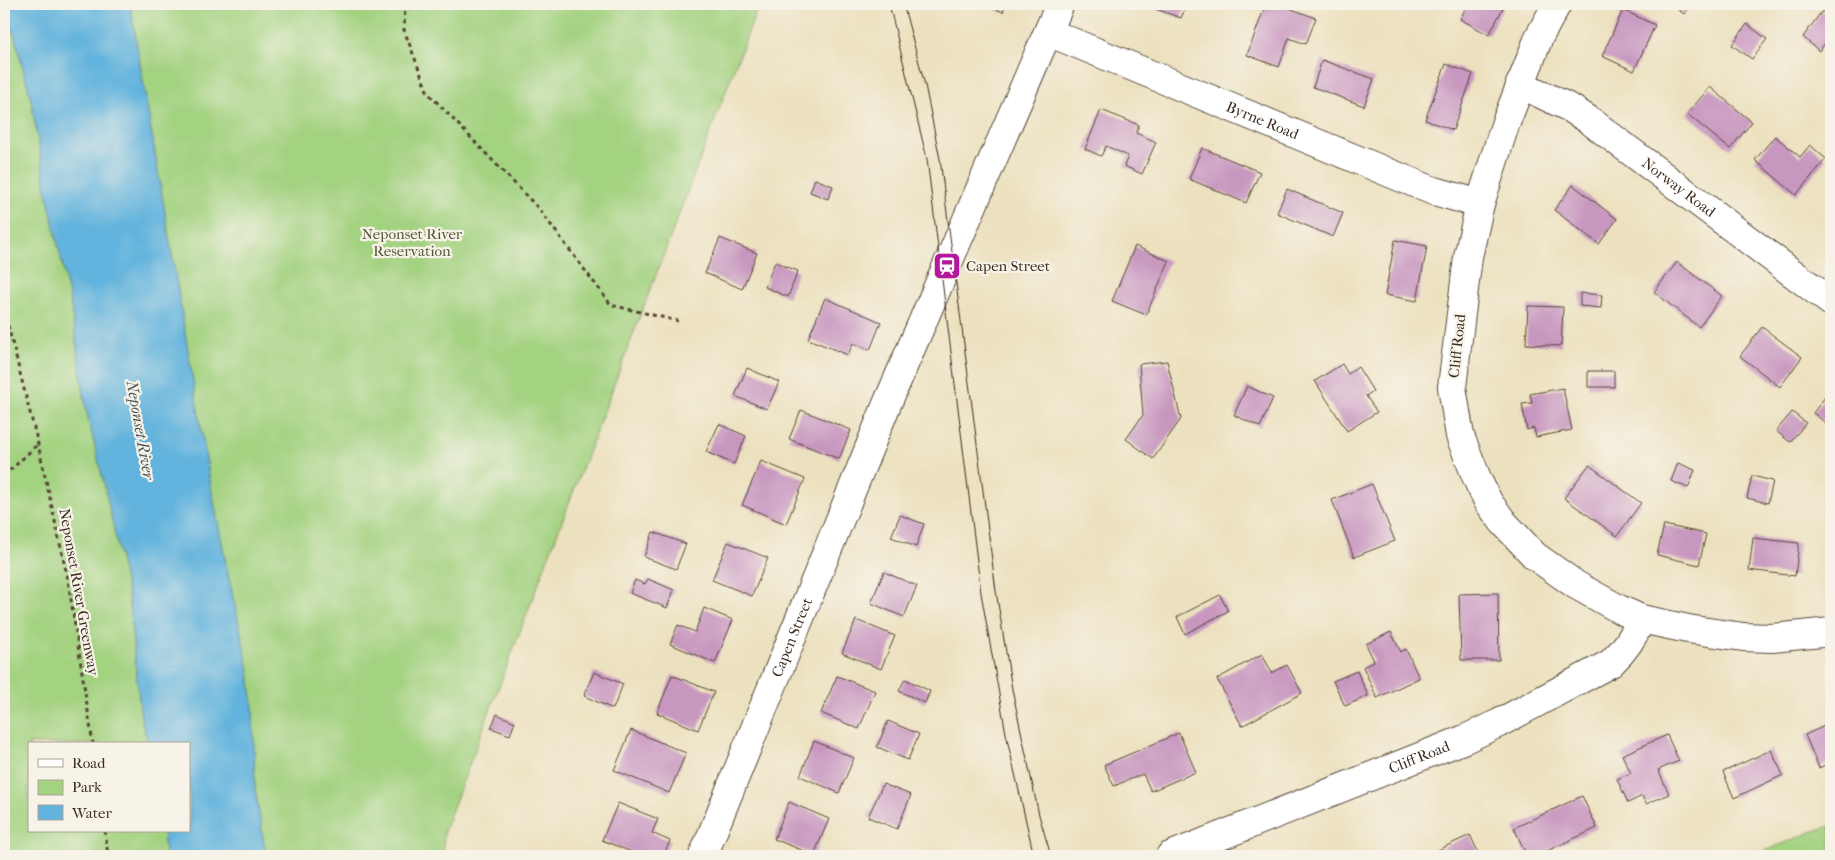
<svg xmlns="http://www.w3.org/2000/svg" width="1835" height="860" viewBox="0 0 1835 860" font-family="'IM FELL French Canon',serif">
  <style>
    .green { fill: #a3d280; stroke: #6f7e4f }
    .water { fill: #62b3dd; stroke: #4e6e7e }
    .building { fill: #c897c0 }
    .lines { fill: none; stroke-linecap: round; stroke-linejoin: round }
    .street-casing { stroke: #564536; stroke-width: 30 }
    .path { stroke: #564536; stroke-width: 3; stroke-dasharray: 4 4; stroke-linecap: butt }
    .street { stroke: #fff; stroke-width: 28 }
    .tram { stroke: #3b2a1e; stroke-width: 1 }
    .labels { text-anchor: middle; stroke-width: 4.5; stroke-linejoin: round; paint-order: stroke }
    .street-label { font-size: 15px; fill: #3b2a1e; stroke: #f7f3e8 }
    .park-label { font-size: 15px; fill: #555436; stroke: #f7f3e8 }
    .poi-label { font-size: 15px; fill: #3b2a1e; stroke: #f7f3e8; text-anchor: start }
    .water-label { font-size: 16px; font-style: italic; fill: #475357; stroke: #f7f3e8 }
  </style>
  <rect width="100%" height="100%" fill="#f7f3e8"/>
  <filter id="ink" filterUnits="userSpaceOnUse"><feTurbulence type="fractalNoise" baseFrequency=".02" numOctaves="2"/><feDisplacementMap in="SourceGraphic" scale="10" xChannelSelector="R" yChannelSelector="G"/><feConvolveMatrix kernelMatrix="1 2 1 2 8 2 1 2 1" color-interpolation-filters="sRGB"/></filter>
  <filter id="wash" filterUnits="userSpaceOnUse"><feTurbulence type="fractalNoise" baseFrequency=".0096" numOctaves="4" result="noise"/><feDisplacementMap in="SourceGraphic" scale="20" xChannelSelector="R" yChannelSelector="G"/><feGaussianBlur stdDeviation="1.12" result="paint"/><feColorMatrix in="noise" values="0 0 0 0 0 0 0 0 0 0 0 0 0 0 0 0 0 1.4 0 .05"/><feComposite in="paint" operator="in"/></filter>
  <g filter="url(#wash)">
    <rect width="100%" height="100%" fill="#ece1bf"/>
    <g class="green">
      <polygon points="4,4 6,4 31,99 46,189 70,300 86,409 106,492 128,596 141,717 148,744 29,744 29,831 163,831 165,856 4,856"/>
      <polygon points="130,4 759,4 444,831 443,856 266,856 255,788 253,708 249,670 228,574 210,482"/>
      <polygon points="1831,826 1831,856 1752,856 1817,830"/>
    </g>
    <polygon class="water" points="6,4 130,4 210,482 228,574 249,670 253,708 255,789 266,856 165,856 163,831 189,831 189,744 148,744 141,717 128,596 106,492 86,409 70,300 46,189 31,99"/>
    <g id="blocks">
      <g class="building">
        <polygon points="983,4 1006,4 1003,12"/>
        <polygon points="1142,4 1187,4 1181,18"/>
        <polygon points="1266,4 1278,4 1316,18 1306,44 1289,38 1279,67 1247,55"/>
        <polygon points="1468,4 1505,4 1489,35 1460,19"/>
        <polygon points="1670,4 1692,4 1684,14"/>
        <polygon points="1623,10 1655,25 1634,71 1602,56"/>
        <polygon points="1822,11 1831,18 1831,35 1819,51 1803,37"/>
        <polygon points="1747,24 1767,39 1752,59 1732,45"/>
        <polygon points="1322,60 1374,79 1364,106 1313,87"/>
        <polygon points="1446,64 1473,74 1453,130 1425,120"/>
        <polygon points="1710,87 1752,122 1730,149 1687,114"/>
        <polygon points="1101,110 1139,125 1136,133 1156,142 1142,174 1124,166 1128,156 1106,146 1101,156 1085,149"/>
        <polygon points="1775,136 1800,157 1810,145 1826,159 1796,195 1755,160"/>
        <polygon points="1202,148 1260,172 1246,203 1189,179"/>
        <polygon points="815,179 833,186 828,199 810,192"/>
        <polygon points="1573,185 1617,219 1599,244 1554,210"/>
        <polygon points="1287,189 1343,213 1333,237 1277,213"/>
        <polygon points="720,238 757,253 742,289 705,273"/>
        <polygon points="1395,240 1427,246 1417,301 1385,295"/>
        <polygon points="1135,246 1169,261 1146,315 1112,301"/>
        <polygon points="775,262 798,271 788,297 765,287"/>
        <polygon points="1677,262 1722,296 1699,327 1654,292"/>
        <polygon points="1580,293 1602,295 1601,308 1580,306"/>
        <polygon points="825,298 881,322 870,350 853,343 848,355 808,339"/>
        <polygon points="1528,306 1563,307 1561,346 1526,344"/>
        <polygon points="1762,327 1802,357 1780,387 1740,356"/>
        <polygon points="1167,361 1181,419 1153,459 1126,439 1143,415 1139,364"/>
        <polygon points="1342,364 1348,374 1358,367 1373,391 1366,396 1377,412 1347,431 1315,381"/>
        <polygon points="747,368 779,382 767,409 735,396"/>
        <rect x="1588" y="371" width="26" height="16"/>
        <polygon points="1247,386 1273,398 1260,427 1234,415"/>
        <polygon points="1563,388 1572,430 1536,437 1534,428 1527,430 1522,404 1532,403 1530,394"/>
        <polygon points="1831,389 1831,427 1813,413"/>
        <polygon points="801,410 851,430 839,459 789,439"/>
        <polygon points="1792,412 1806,423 1790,442 1776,431"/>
        <polygon points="719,424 746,436 734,464 706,452"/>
        <polygon points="761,461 805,479 786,524 742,505"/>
        <polygon points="1678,463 1695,470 1688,488 1671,481"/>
        <polygon points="1589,465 1641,503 1617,536 1564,498"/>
        <polygon points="1752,476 1773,481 1768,503 1747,498"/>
        <polygon points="1372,484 1395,541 1354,557 1332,500"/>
        <polygon points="900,515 924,524 916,547 891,537"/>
        <polygon points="1664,525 1706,534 1699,565 1657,555"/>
        <polygon points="653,532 686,544 676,569 644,557"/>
        <polygon points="1753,538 1799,543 1795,576 1749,570"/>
        <polygon points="728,542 768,558 752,596 712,580"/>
        <polygon points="884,572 917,586 904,617 871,603"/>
        <polygon points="648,579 674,590 667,608 630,593 635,580 645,584"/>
        <polygon points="1498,593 1499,660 1461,660 1459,594"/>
        <polygon points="1220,595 1228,611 1185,634 1177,617"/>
        <polygon points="704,608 733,620 715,663 670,644 678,625 695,632"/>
        <polygon points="856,620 895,636 881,669 842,653"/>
        <polygon points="1391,632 1401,652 1406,649 1419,678 1377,698 1363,667 1374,661 1366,644"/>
        <polygon points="1262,654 1272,673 1287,665 1302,693 1242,726 1217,679"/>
        <polygon points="1357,671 1368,696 1345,706 1333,681"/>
        <polygon points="594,672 623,684 613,709 584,696"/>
        <polygon points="672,675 714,692 698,730 657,713"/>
        <polygon points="837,676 875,691 859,729 821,713"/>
        <polygon points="905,679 930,691 925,703 899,691"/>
        <polygon points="497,714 515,722 510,735 491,728"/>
        <polygon points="888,721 919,734 908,760 877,747"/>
        <polygon points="1831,723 1831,762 1819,768 1805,735"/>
        <polygon points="631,730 686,753 669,793 614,770"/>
        <polygon points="1179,733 1196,772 1151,791 1143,774 1114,786 1104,765"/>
        <polygon points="1667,735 1679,761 1658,770 1669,794 1646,804 1642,796 1628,803 1617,779 1631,773 1622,755"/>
        <polygon points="814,741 854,758 839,793 800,776"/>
        <polygon points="1771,750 1783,775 1734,798 1723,772"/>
        <polygon points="883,784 911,795 897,829 868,817"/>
        <polygon points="1582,796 1597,828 1536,856 1527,856 1514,828"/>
        <polygon points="789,802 829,819 814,855 774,839"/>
        <polygon points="618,803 658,819 652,833 670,841 663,856 641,856 602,840"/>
        <polygon points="1470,835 1480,856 1425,856"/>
      </g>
    </g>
  </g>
  <g filter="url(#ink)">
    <use href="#blocks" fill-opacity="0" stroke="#564536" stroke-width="1"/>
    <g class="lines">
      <g class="street-casing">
        <g id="street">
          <polyline points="1557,4 1539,37 1505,125 1480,204 1468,257 1452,387 1460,436 1478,481 1489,503 1504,523 1535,556 1576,585 1619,609 1641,619 1688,629 1743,637 1772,638 1831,632"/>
          <path id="s1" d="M 1048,32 L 1431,190 L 1480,204"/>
          <path id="s2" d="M 1520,84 L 1570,108 L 1589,120 L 1831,302"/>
          <path id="s3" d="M 703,856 L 887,404 L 1060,4"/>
          <path id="s4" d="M 1170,856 L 1465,739 L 1499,723 L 1611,663 C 1625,650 1634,637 1641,619"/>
        </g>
      </g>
      <g class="path">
        <polyline points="405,4 404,30 428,93 539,209 611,305 678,321"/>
        <polyline points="4,310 38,444 68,580 93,744"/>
        <polyline points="4,476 38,444"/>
        <polyline points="105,831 108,856"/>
      </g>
      <use href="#street" class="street"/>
      <g class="tram">
        <polyline points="889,4 927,159 981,593 1007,739 1034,856"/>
        <polyline points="903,4 925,85 940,159 996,591 1012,689 1039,815 1051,856"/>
      </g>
    </g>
  </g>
  <defs>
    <g id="station-square" transform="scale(1.4375)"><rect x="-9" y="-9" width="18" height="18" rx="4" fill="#b5179e" stroke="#f7f3e8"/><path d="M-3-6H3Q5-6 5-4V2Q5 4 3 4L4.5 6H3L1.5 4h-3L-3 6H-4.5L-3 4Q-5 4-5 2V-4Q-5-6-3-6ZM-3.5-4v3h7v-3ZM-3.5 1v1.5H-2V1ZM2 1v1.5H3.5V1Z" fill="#fff"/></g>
  </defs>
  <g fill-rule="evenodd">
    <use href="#station-square" x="947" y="266"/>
  </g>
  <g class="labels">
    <g class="street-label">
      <text dy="5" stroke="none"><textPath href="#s1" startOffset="232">Byrne Road</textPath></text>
      <text dy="5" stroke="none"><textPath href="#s2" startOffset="190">Norway Road</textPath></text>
      <text transform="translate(1457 346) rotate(-84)" y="5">Cliff Road</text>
      <text transform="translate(79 592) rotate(80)" y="5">Neponset River Greenway</text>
      <text dy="5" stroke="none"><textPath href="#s3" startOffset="236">Capen Street</textPath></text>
      <text dy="5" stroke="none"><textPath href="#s4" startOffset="268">Cliff Road</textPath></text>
    </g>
    <g class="park-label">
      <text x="412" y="239">Neponset River<tspan x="412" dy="17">Reservation</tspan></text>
    </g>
    <g class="poi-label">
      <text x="966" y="271">Capen Street</text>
    </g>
    <g class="water-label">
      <text transform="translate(141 430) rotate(80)" y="6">Neponset River</text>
    </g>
  </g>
  <rect width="1835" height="860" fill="none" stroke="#f7f3e8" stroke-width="20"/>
  <rect x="28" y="742" width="162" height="90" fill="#f7f3e8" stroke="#aca397"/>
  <rect x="38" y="759" width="25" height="8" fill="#ffffff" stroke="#aca397"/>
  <text x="72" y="768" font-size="15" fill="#3b2a1e">Road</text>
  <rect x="38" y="780" width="25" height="15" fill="#a3d280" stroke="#aca397"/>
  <text x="72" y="792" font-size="15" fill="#3b2a1e">Park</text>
  <rect x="38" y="805" width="25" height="15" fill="#62b3dd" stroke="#aca397"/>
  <text x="72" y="818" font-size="15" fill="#3b2a1e">Water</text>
</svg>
